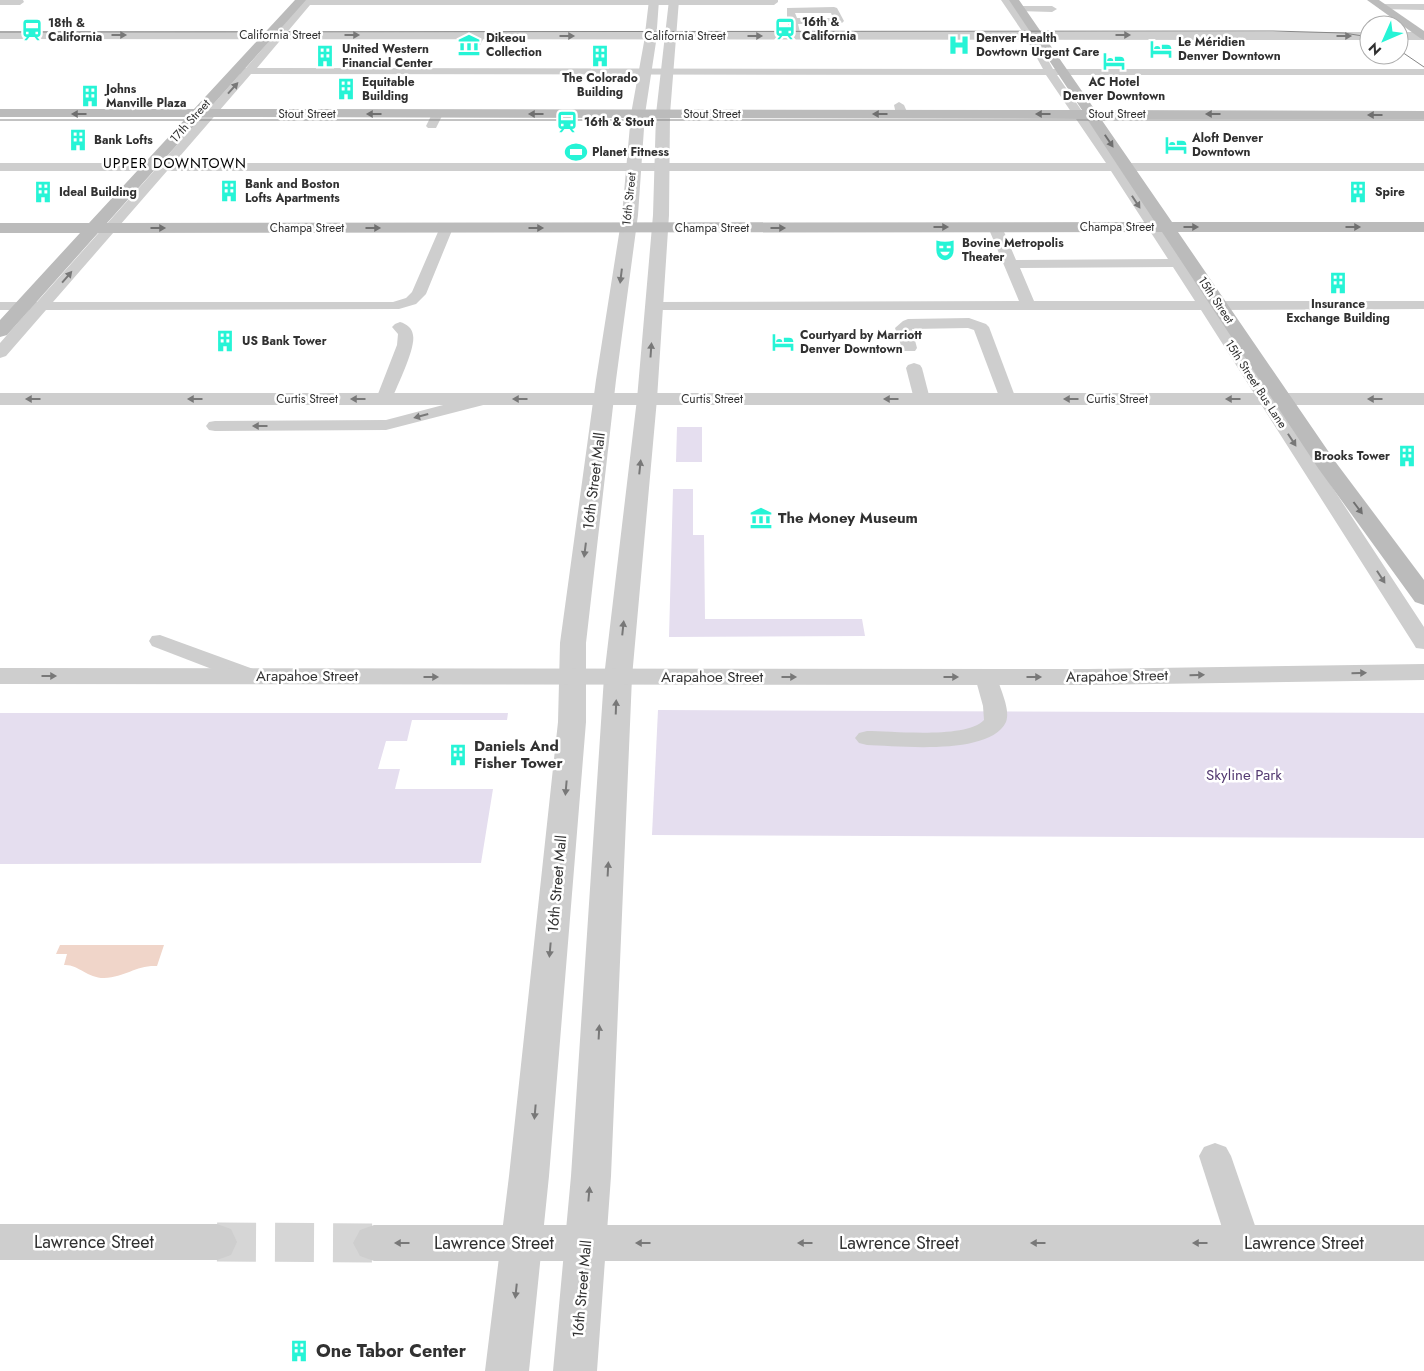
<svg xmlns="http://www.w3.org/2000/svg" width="1424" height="1371" viewBox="0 0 1424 1371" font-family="Jost,sans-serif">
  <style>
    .green { fill: #e5deef }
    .water { fill: #f0d5c9 }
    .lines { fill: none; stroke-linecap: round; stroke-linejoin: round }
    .tertiary-tunnel { stroke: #d6d6d6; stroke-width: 39; stroke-dasharray: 39 19; stroke-linecap: butt }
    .service { fill: #cecece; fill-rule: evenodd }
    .minor { fill: #cecece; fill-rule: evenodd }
    .tertiary { fill: #cecece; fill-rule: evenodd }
    .secondary { fill: #bbb; fill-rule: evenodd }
    .tram { stroke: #868686; stroke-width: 1 }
    .oneway { fill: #787878 }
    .oneway2 { fill: #6f6f6f }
    .labels { text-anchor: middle; stroke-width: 5; stroke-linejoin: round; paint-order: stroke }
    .far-poi-label { font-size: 12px; font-weight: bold; fill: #313131; stroke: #fff; text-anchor: start }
    .far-street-label { font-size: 12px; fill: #313131; stroke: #fff }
    .far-neighbourhood-label { font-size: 14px; letter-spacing: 1px; fill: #000; stroke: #fff }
    .street-label { font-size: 15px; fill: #313131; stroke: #fff }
    .poi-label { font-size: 15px; font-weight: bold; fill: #313131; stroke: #fff; text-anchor: start }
    .park-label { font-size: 15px; fill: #533971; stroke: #fff }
    .near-street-label { font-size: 18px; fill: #313131; stroke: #fff }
    .near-poi-label { font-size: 18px; font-weight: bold; fill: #313131; stroke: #fff; text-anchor: start }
  </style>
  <rect width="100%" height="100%" fill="#fff"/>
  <g class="green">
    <polygon points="677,427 702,427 702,462 676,462"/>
    <polygon points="673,489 693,489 693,535 704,535 705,619 862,619 865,636 669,637"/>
    <polygon points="658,710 1424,713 1424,838 652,835"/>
    <polygon points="0,713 508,713 507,720 412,720 407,741 386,741 378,769 400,769 395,789 493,789 481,863 0,864"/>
  </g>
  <path class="water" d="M 60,945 L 164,945 L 157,966 C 136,965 126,977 104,978 C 87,978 78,964 64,965 L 67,954 L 56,954 Z"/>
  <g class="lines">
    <polyline class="tertiary-tunnel" points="217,1242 374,1243"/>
    <g class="service">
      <polygon points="0,0 23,0 24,2 20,5 0,5"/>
      <path d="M 295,0 L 778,0 L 778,2 L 774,5 L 310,5 L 257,68 L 1043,69 L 1022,31 L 1001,0 L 1010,0 L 1016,9 L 1020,6 L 1052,6 L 1057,9 L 1052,12 L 1018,11 L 1032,31 L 1053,69 L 1424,69 L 1424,75 L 1057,75 L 1118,163 L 1424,163 L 1424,171 L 1123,171 L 1182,259 L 1195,260 L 1197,263 L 1195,266 L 1187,267 L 1210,301 L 1424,301 L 1424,309 L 1216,310 L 1424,627 L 1424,649 L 1416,648 L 1413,643 L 1201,310 L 653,310 L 648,309 L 646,306 L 648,303 L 653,302 L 1019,301 L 988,227 L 995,223 L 1002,227 L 1016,260 L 1168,259 L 1111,171 L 167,171 L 53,302 L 393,302 L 406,298 L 412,292 L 441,225 L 451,225 L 453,228 L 426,294 L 416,304 L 399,309 L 46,310 L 6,356 L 0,358 L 0,343 L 29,310 L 0,310 L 0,302 L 37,302 L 154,171 L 0,171 L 0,163 L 161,163 L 240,74 L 232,73 L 231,71 L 232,69 L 246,68 L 300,5 L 295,4 ZM 251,74 L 1046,75 L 1106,163 L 174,163 ZM 1173,267 L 1195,301 L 1034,301 L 1020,268 Z"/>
      <polygon points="1382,4 1424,4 1424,10 1379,9 1379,5"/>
      <path d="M 834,7 L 837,8 L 844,21 L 842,23 L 798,24 L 801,36 L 796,39 L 793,38 L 787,21 L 787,8 ZM 795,13 L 831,13 L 833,18 L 797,18 Z"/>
      <polygon points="480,33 485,36 480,45 474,45 472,43 477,34"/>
      <polygon points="899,102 904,105 908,114 906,116 902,117 896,114 894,105"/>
      <polygon points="437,111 443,114 436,128 428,128 426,126 433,112"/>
      <polygon points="969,318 986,324 989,327 1016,399 1014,403 1002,403 1000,399 974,330 968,328 912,329 917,348 915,351 903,351 895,328 903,321 908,319"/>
      <path d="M 400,322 C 407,324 412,328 413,335 C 416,348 397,386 392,399 L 390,403 L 378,403 L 376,399 L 397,345 L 398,334 L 392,327 L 395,324 Z"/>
      <polygon points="914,363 920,365 922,368 930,399 928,403 916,403 914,399 906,368 908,365"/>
      <polygon points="485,394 491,395 493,399 491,403 386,430 215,431 209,430 206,426 209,422 215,421 386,420"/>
      <polygon points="160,635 259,671 262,676 259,681 251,683 243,681 152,646 149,641 152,636"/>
      <path d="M 986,670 L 994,672 L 997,677 C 1000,689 1011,710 1006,722 C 990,756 899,746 867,745 L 859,743 L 855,738 L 859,733 L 867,731 C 893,731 967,739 984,720 L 983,706 L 975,677 L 978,672 Z"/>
      <polygon points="1215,1143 1226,1147 1231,1156 1261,1243 1256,1253 1244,1258 1232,1253 1227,1243 1199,1156 1204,1147"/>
    </g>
    <g class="minor">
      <polygon points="649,0 659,0 656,42 645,114 638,215 616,380 586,643 586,722 549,1176 529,1371 485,1371 509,1176 558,722 560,643 596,380 622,215 631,114 644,42"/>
      <polygon points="669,0 679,0 670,114 669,215 657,399 632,677 611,1176 597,1371 553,1371 571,1176 604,677 637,399 653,215 656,114"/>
    </g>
    <g class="tertiary">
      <polygon points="0,31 1369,32 1369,40 0,39"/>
      <rect x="1399" y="32" width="25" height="8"/>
      <rect x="0" y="393" width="1424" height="12"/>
      <polygon points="1424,664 1424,680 1088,685 0,684 0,668 1088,669"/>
      <polygon points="0,1224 217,1224 231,1229 237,1242 231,1255 217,1260 0,1260"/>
      <polygon points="374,1225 1424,1225 1424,1261 374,1261 360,1256 353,1243 360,1230"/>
    </g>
    <g class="secondary">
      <path d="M 295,0 L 306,0 L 209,109 L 1082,110 L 1009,0 L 1019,0 L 1095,110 L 1424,111 L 1424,119 L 1101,119 L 1172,222 L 1424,222 L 1424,232 L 1178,232 L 1337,464 L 1424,580 L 1424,605 L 1415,602 L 1318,468 L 1162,232 L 98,233 L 7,335 L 0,337 L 0,320 L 80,233 L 0,233 L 0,223 L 89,223 L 187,117 L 0,117 L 0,109 L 194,109 ZM 202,117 L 1087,119 L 1155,222 L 107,223 Z"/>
      <polygon points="1367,0 1379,0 1424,31 1424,40 1420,38"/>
    </g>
    <g class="tram">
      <polyline points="0,32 1273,31 1344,33 1369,37"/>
      <polyline points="1399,50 1424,67"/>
      <polyline points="0,120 1424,120"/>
    </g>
  </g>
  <defs><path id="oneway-solid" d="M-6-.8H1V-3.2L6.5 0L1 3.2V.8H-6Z" transform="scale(1.25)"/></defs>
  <g class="oneway">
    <use href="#oneway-solid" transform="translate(119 35)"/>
    <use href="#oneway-solid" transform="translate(352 35)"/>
    <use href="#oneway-solid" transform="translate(1123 35)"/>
    <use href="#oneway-solid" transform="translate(567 36)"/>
    <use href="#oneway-solid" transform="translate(755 36)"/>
    <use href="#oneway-solid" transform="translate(1344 36)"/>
    <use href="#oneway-solid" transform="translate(233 88) rotate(-48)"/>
    <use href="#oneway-solid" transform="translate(1136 202) rotate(57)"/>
    <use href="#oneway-solid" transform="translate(621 276) rotate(97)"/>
    <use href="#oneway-solid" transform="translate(67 277) rotate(-49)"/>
    <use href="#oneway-solid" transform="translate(651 350) rotate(-86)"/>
    <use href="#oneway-solid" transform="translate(33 399) rotate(180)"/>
    <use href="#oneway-solid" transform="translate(195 399) rotate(180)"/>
    <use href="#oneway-solid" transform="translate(358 399) rotate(180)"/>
    <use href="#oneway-solid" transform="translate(520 399) rotate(180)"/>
    <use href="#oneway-solid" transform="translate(891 399) rotate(-180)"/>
    <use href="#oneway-solid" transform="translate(1071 399) rotate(-180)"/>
    <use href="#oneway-solid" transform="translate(1233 399) rotate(-180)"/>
    <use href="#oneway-solid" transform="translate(1375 399) rotate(-180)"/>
    <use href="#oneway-solid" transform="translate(421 416) rotate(165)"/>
    <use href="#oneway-solid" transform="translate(260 426) rotate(180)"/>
    <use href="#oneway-solid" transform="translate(1292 440) rotate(57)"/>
    <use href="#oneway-solid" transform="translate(640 467) rotate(-84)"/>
    <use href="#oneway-solid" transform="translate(585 550) rotate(97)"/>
    <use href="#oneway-solid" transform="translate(1381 577) rotate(57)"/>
    <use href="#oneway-solid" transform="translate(623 628) rotate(-84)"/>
    <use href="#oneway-solid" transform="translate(1359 673) rotate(-1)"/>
    <use href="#oneway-solid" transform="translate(1197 675) rotate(-1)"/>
    <use href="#oneway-solid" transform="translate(49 676)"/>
    <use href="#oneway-solid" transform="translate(431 677)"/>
    <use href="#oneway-solid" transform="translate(789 677)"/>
    <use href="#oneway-solid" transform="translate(951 677)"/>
    <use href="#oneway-solid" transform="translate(1034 677)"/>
    <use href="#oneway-solid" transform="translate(616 707) rotate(-88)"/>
    <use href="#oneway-solid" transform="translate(566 788) rotate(95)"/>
    <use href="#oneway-solid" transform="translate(608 869) rotate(-87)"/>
    <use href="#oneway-solid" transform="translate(550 950) rotate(95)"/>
    <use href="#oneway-solid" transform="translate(599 1032) rotate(-87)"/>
    <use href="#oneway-solid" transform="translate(535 1112) rotate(95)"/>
    <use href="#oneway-solid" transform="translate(589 1194) rotate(-85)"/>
    <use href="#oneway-solid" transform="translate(402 1243) rotate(-180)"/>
    <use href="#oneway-solid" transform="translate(643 1243) rotate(180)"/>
    <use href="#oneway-solid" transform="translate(805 1243) rotate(180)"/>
    <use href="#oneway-solid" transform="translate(1038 1243) rotate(180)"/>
    <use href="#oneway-solid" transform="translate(1200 1243) rotate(180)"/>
    <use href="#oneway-solid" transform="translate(516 1291) rotate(96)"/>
  </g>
  <g class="oneway2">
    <use href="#oneway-solid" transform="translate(79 114) rotate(-180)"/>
    <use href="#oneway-solid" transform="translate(374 114) rotate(-180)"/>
    <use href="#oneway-solid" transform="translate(536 114) rotate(-180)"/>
    <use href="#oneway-solid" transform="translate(880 114) rotate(-180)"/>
    <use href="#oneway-solid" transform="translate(1043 114) rotate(-180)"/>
    <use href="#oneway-solid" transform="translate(1213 114) rotate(-180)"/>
    <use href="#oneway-solid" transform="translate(1375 115) rotate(-180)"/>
    <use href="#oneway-solid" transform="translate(1109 141) rotate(56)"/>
    <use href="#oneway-solid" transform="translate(941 227)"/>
    <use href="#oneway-solid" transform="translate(1191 227)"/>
    <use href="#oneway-solid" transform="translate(1353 227)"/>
    <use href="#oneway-solid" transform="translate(158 228)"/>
    <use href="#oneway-solid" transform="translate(373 228)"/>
    <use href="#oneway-solid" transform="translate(536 228)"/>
    <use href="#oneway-solid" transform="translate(778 228)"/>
    <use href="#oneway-solid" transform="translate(1358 508) rotate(53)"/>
  </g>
  <defs>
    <g id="station-bare" transform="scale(1.725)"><path d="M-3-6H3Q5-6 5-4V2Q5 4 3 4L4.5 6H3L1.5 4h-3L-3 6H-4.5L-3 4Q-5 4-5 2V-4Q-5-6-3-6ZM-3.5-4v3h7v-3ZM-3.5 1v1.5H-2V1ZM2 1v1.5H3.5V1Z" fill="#26f4d6" stroke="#fff" stroke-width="2.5" paint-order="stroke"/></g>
    <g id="museum-bare" transform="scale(1.725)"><path d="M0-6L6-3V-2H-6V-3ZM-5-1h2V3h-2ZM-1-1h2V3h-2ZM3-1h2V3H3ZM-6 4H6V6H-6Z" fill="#26f4d6" stroke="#fff" stroke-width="2.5" paint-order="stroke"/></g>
    <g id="hospital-bare" transform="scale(1.725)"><path d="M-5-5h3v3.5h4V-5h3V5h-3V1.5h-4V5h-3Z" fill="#26f4d6" stroke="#fff" stroke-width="2.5" paint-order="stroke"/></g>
    <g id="hotel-bare" transform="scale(1.725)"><path d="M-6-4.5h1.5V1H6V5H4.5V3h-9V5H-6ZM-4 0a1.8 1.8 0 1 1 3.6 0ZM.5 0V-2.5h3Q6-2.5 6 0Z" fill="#26f4d6" stroke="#fff" stroke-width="2.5" paint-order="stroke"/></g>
    <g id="building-bare" transform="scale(1.725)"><path d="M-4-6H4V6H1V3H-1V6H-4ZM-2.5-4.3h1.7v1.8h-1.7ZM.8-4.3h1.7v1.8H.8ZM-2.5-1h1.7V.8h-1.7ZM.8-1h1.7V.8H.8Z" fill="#26f4d6" stroke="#fff" stroke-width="2.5" paint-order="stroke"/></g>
    <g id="stadium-bare" transform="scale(1.725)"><path d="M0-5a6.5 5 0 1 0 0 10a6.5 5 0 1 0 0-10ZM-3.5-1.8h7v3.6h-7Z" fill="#26f4d6" stroke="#fff" stroke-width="2.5" paint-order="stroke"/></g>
    <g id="theatre-bare" transform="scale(1.725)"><path d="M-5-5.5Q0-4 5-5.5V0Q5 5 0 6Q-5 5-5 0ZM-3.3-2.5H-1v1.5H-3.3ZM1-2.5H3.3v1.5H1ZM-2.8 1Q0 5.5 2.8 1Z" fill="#26f4d6" stroke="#fff" stroke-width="2.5" paint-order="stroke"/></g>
  </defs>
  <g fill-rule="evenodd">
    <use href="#station-bare" x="785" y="29"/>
    <use href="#station-bare" x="32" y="30"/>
    <use href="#museum-bare" x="469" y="45"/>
    <use href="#hospital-bare" x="959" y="45"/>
    <use href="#hotel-bare" x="1161" y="49"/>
    <use href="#building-bare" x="325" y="56"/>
    <use href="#building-bare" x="600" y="56"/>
    <use href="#hotel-bare" x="1114" y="61"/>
    <use href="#building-bare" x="346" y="89"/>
    <use href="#building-bare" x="90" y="96"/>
    <use href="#station-bare" x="567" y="122"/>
    <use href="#building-bare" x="78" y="140"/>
    <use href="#hotel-bare" x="1176" y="145"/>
    <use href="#stadium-bare" x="576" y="152"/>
    <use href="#building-bare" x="229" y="191"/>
    <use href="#building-bare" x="43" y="192"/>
    <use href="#building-bare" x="1358" y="192"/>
    <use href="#theatre-bare" x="945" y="250"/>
    <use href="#building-bare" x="1338" y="283"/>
    <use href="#building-bare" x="225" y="341"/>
    <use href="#hotel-bare" x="783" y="342"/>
    <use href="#building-bare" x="1407" y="456"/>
    <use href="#museum-bare" x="761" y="518"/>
    <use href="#building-bare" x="458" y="755"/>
    <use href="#building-bare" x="299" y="1351"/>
  </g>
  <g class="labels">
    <g class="far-poi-label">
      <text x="802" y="26">16th &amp;<tspan x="802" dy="14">California</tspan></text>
      <text x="48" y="27">18th &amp;<tspan x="48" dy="14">California</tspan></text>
      <text x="486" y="42">Dikeou<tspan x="486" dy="14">Collection</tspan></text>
      <text x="976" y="42">Denver Health<tspan x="976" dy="14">Dowtown Urgent Care</tspan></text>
      <text x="1178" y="46">Le Méridien<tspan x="1178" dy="14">Denver Downtown</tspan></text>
      <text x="342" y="53">United Western<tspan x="342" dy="14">Financial Center</tspan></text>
      <text x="600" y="82" text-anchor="middle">The Colorado<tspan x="600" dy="14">Building</tspan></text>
      <text x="362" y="86">Equitable<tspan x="362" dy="14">Building</tspan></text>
      <text x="1114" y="86" text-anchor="middle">AC Hotel<tspan x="1114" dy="14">Denver Downtown</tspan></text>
      <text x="106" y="93">Johns<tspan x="106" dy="14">Manville Plaza</tspan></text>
      <text x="584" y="126">16th &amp; Stout</text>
      <text x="1192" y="142">Aloft Denver<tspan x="1192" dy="14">Downtown</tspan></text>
      <text x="94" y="144">Bank Lofts</text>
      <text x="592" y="156">Planet Fitness</text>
      <text x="245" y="188">Bank and Boston<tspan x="245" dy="14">Lofts Apartments</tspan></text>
      <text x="59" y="196">Ideal Building</text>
      <text x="1375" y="196">Spire</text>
      <text x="962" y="247">Bovine Metropolis<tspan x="962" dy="14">Theater</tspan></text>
      <text x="1338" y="308" text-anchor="middle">Insurance<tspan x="1338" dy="14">Exchange Building</tspan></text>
      <text x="800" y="339">Courtyard by Marriott<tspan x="800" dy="14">Denver Downtown</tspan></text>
      <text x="242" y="345">US Bank Tower</text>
      <text x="1390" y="460" text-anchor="end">Brooks Tower</text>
    </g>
    <g class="far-street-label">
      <text x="280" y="39">California Street</text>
      <text x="685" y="40">California Street</text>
      <text x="307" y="118">Stout Street</text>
      <text x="712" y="118">Stout Street</text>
      <text x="1117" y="118">Stout Street</text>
      <text transform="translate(190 121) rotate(-48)" y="4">17th Street</text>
      <text transform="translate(629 199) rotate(-84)" y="4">16th Street</text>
      <text x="1117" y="231">Champa Street</text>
      <text x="307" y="232">Champa Street</text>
      <text x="712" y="232">Champa Street</text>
      <text transform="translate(1216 300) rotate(56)" y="4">15th Street</text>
      <text transform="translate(1256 384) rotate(57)" y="4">15th Street Bus Lane</text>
      <text x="307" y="403">Curtis Street</text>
      <text x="712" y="403">Curtis Street</text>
      <text x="1117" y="403">Curtis Street</text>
    </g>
    <g class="far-neighbourhood-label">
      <text x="175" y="168">UPPER DOWNTOWN</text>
    </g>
    <g class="street-label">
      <text transform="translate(594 481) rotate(-83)" y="5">16th Street Mall</text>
      <text x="307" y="681">Arapahoe Street</text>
      <text transform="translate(1117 676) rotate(-1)" y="5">Arapahoe Street</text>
      <text x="712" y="682">Arapahoe Street</text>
      <text transform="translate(557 884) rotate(-85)" y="5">16th Street Mall</text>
      <text transform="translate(582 1289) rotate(-85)" y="5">16th Street Mall</text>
    </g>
    <g class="poi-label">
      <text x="778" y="523">The Money Museum</text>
      <text x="474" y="751">Daniels And<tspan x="474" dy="17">Fisher Tower</tspan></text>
    </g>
    <g class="park-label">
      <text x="1244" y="780">Skyline Park</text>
    </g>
    <g class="near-street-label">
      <text x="94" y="1248">Lawrence Street</text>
      <text x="494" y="1249">Lawrence Street</text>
      <text x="899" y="1249">Lawrence Street</text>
      <text x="1304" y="1249">Lawrence Street</text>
    </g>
    <g class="near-poi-label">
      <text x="316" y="1357">One Tabor Center</text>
    </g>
  </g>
  <g transform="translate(1384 40) rotate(225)"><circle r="24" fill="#ffffff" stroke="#adadad"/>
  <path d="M0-4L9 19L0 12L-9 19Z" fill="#26f4d6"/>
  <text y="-8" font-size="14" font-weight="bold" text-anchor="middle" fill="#313131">N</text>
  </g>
</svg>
